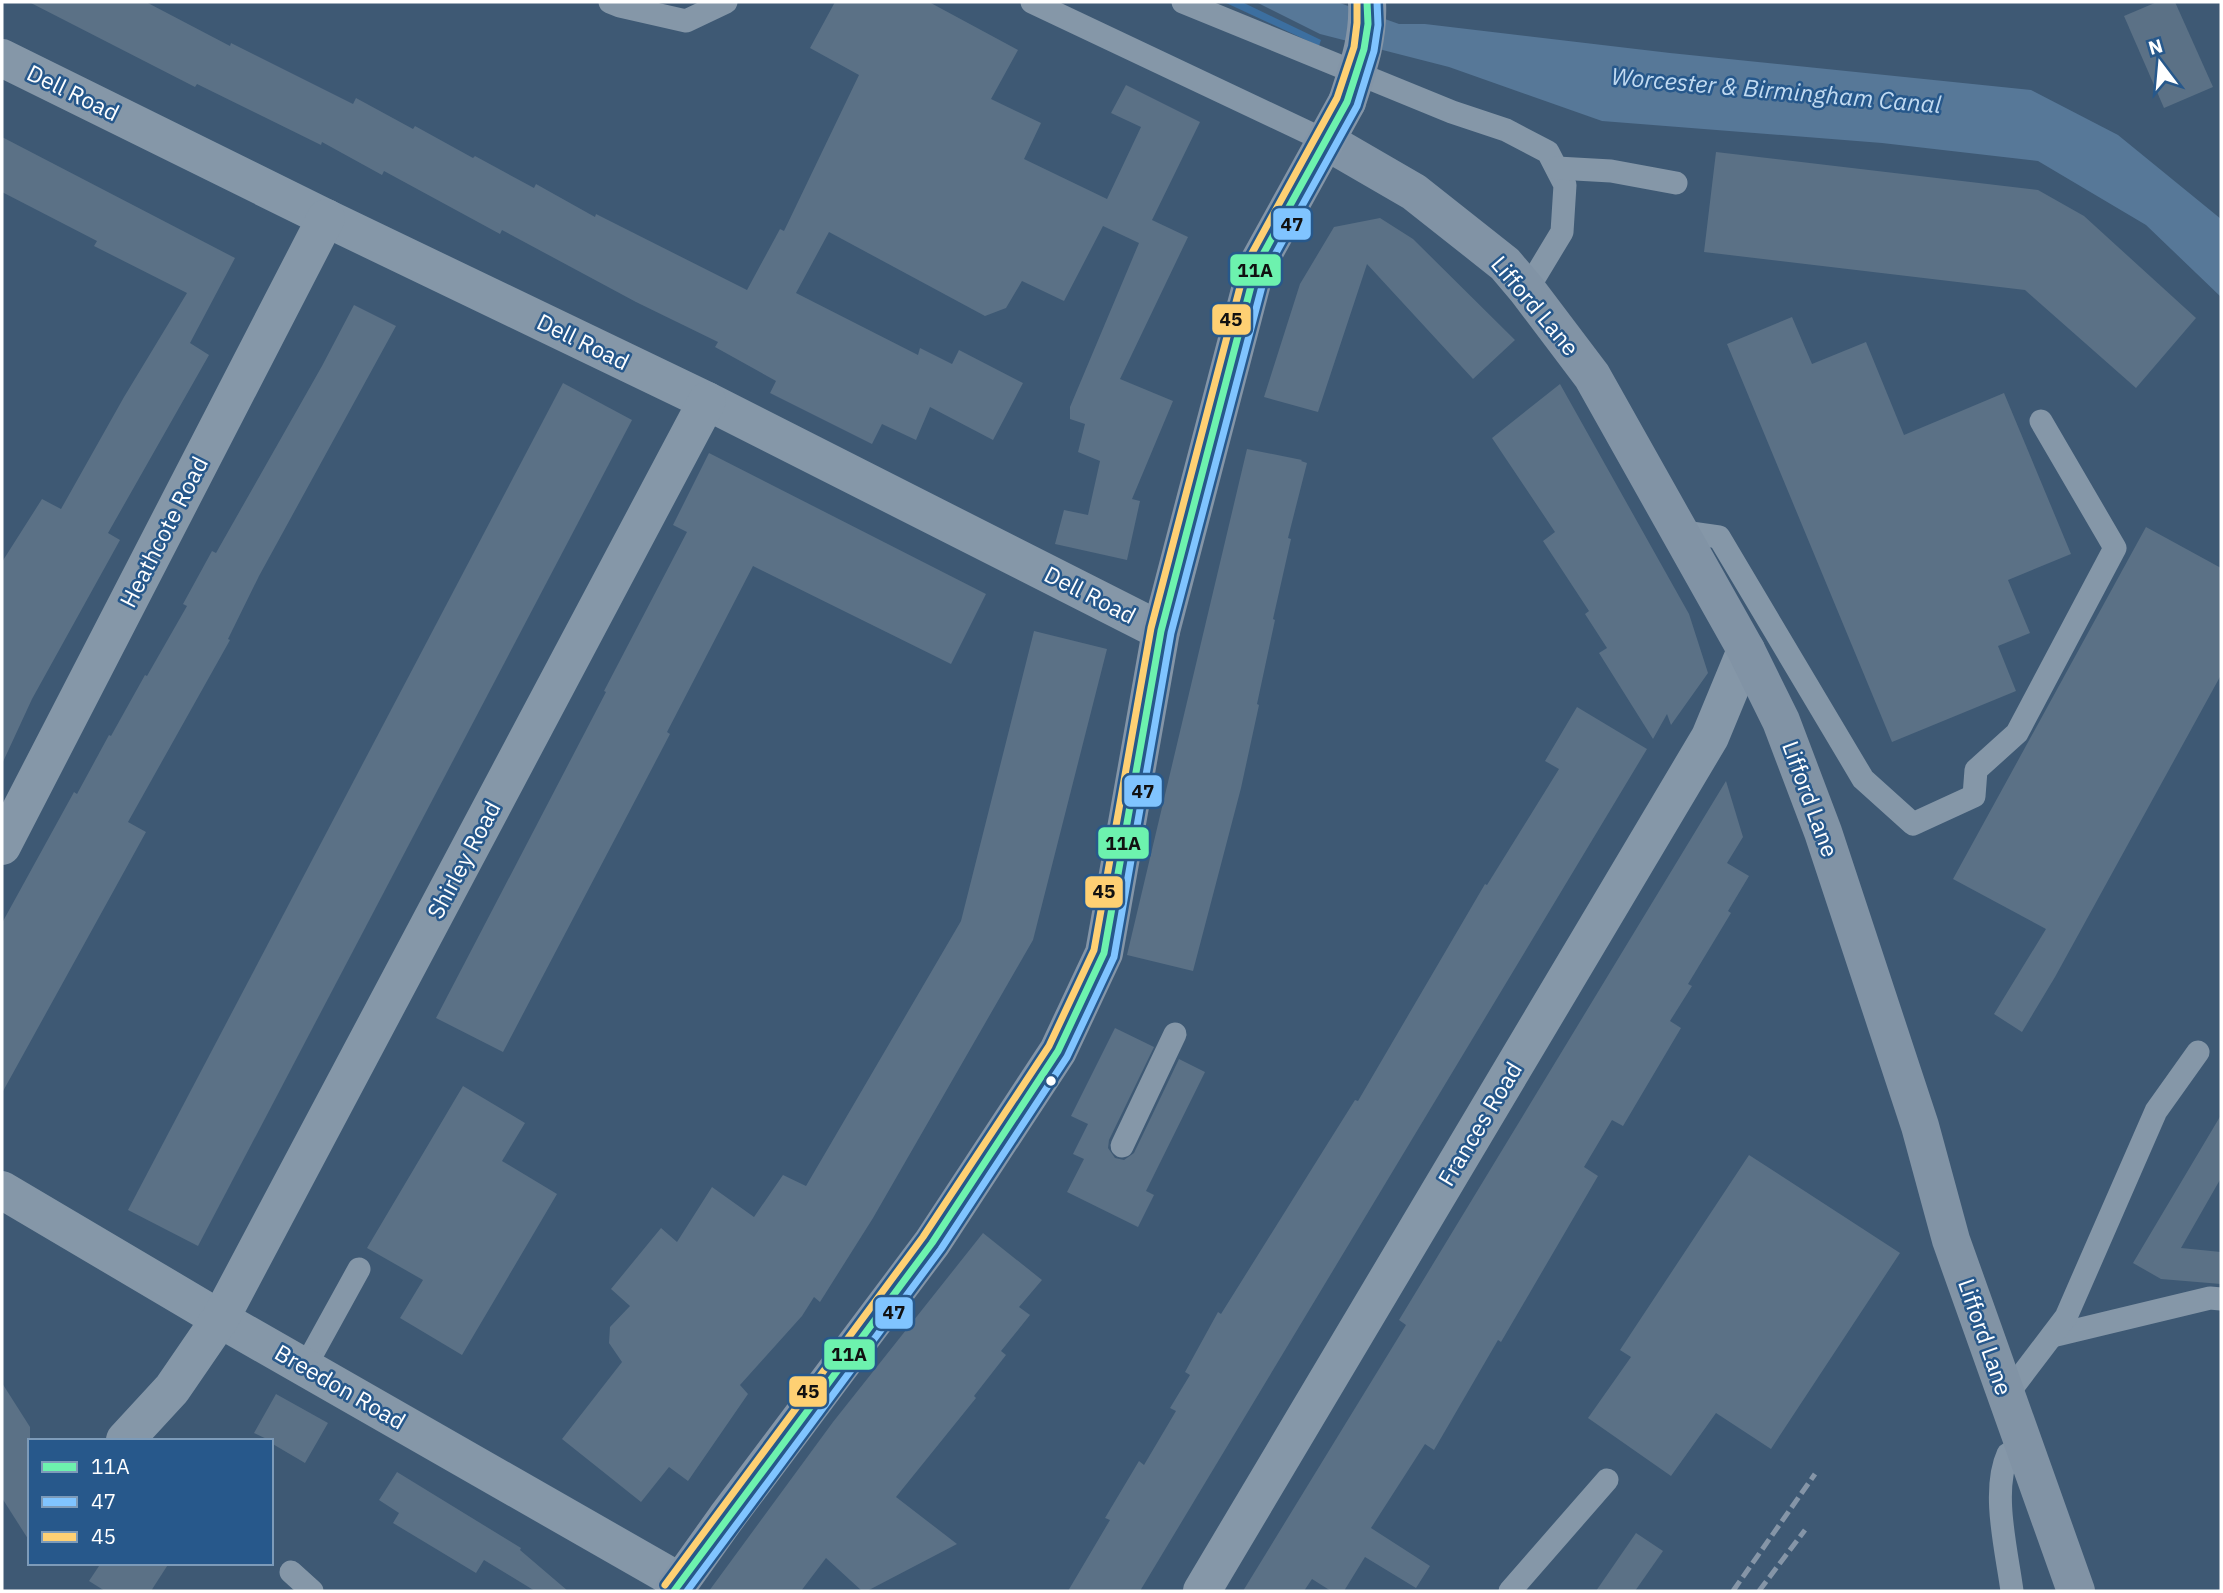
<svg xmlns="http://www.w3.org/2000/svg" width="2223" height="1593" viewBox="0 0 2223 1593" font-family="'IBM Plex Sans',sans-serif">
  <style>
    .green { fill: #3c6fa0 }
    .water { fill: #577898 }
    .building { fill: #5b7186 }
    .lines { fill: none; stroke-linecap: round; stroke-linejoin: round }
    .lane { stroke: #8597a8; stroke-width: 23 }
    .street { stroke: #8597a8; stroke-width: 38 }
    .secondary { stroke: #8193a5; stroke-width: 38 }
    .primary { stroke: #8495a7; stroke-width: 38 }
    .rail { stroke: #8595a7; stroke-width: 5; stroke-dasharray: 12 5; stroke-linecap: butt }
    .primary-bridge { stroke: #8495a7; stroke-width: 38 }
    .bus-1-casing { stroke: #27588b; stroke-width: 12 }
    .bus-2-casing { stroke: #27588b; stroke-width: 12 }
    .bus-3-casing { stroke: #27588b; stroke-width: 12 }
    .bus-1 { stroke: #6df2ae; stroke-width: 7 }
    .bus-2 { stroke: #80c4ff; stroke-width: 7 }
    .bus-3 { stroke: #fed073; stroke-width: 7 }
    .bus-dot { fill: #fff; stroke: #27588b; stroke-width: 2.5 }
    .labels { text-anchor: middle; stroke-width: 5; stroke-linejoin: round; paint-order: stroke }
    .street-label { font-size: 23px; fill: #fff; stroke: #27588b }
    .water-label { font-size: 24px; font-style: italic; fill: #c1daf1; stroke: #27588b }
    .line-badge { stroke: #27588b; stroke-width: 2.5 }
    .pale-badge-label { font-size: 19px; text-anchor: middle; font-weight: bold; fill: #111 }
  </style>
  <rect width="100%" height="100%" fill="#3e5974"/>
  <polygon class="green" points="1224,2 1242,2 1321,40 1319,46"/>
  <polygon class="water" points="1256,2 1337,2 1399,24 1425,24 1670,53 2031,90 2118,135 2221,219 2221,297 2146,225 2038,161 1882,143 1602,121 1449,67 1320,34"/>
  <g class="building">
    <polygon points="29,2 146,2 230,46 231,43 353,104 356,98 413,129 415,126 473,158 475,156 534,188 536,184 595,217 596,214 747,290 780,229 784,231 859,75 810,48 835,2 929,2 1018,50 991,99 1041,123 1024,159 1107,199 1141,127 1111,113 1126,85 1200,122 1152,220 1188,237 1120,379 1173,401 1132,499 1140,501 1127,560 1055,544 1064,510 1088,515 1100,461 1078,452 1085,424 1070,419 1070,407 1139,243 1103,226 1064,301 1022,281 1006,308 985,316 829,232 796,293 918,355 920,348 952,364 959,350 1023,383 993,440 930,407 916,440 882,424 872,444 770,393 776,381 715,347 718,342 636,302 502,230 500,234 384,171 382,175 322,142 321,145 197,84 195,87"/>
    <polygon points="2157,2 2175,2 2213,87 2164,108 2124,16"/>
    <polygon points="2,137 235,258 190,343 209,355 108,533 120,540 32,699 2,764 2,562 42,499 61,509 124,397 187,293 94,246 97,241 2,192"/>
    <polygon points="1716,152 2038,190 2084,216 2196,318 2136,388 2025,290 1704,252"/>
    <polygon points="1380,218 1413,239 1515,340 1473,379 1367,264 1318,412 1264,397 1300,284 1334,227"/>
    <polygon points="354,305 396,326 259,576 228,639 230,640 128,822 146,832 2,1093 2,923 74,792 77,794 109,735 111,736 145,675 147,676 187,606 183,604 212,551 216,553 322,366"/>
    <polygon points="1792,317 1812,364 1866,342 1904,435 2004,393 2071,554 2008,580 2030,633 1998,646 2016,691 1892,742 1727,344"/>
    <polygon points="563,383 632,420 198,1246 128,1210"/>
    <polygon points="1560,384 1689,614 1708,673 1671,725 1667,714 1653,739 1599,653 1607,648 1585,614 1589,611 1543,541 1555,532 1492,438"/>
    <polygon points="1247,449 1302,460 1301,461 1307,463 1288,538 1291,539 1273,619 1275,620 1257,704 1259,705 1241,788 1193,971 1127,955"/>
    <polygon points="709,453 986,594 951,664 753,566 667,732 670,734 659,755 503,1052 436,1018 606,692 604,691 687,532 673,525"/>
    <polygon points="2146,527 2221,568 2221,675 2055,977 2022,1032 1994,1014 2046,929 1953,879"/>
    <polygon points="1034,631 1107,649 1033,940 873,1218 820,1302 814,1297 802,1316 740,1385 748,1394 688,1481 669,1467 641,1502 562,1439 622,1362 609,1343 610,1327 630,1306 611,1289 661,1228 677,1242 712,1187 754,1217 783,1175 806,1186 961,921"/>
    <polygon points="1577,707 1647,749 1140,1591 1068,1591 1110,1520 1105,1518 1139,1461 1144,1465 1176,1411 1170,1408 1190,1375 1185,1372 1218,1312 1221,1314 1333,1135 1355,1100 1358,1101 1485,884 1487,885 1559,769 1545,761"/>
    <polygon points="1726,781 1743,837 1727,863 1749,876 1728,911 1731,913 1688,984 1692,986 1670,1021 1681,1028 1623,1126 1612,1120 1584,1167 1598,1176 1501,1342 1498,1340 1434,1450 1425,1444 1371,1528 1430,1566 1416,1588 1365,1557 1344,1591 1331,1591 1312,1579 1304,1591 1243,1591 1406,1325 1399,1320"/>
    <polygon points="1115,1028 1154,1047 1109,1140 1108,1148 1115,1158 1124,1160 1134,1153 1179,1059 1205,1072 1146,1191 1154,1195 1138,1227 1067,1192 1084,1159 1073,1154 1088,1124 1071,1116"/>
    <polygon points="463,1086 525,1123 502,1161 557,1194 462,1355 400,1318 423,1280 367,1248"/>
    <polygon points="2221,1115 2221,1178 2181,1248 2221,1252 2221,1284 2161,1279 2133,1263"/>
    <polygon points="1749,1155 1900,1253 1771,1449 1716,1413 1671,1476 1588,1418 1631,1357 1620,1350"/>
    <polygon points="983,1233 1042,1280 1019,1307 1030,1315 1001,1351 1006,1355 974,1396 976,1398 896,1497 957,1544 867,1591 862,1591 826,1558 801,1591 709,1591 833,1422"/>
    <polygon points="2,1383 30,1427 30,1542 2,1498"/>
    <polygon points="276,1394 328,1423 305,1463 271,1443 271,1441 254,1433"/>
    <polygon points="397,1472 521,1548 520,1550 568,1591 535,1591 484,1560 476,1573 393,1523 399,1513 379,1500"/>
    <polygon points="1636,1533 1663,1551 1635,1591 1596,1591"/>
    <polygon points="101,1563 169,1563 151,1591 105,1591 89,1581"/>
  </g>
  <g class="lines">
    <g class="lane">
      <polyline points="610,2 620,6 686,21 726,2"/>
      <polyline points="1032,2 1326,141"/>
      <polyline points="1183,2 1452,112 1506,130 1548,152 1565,185 1562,232 1527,290"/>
      <polyline points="1557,168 1611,171 1676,183"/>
      <polyline points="1677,531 1719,537 1863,779 1913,824 1974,796 1976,770 2017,733 2115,548 2041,421"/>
      <polyline points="1122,1146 1175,1034"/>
      <polyline points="2052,1336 2210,1298 2221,1299"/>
      <polyline points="305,1367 359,1269"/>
      <polyline points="2006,1396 2066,1317 2156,1111 2198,1052"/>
      <polyline points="291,1572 312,1591"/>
      <polyline points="1510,1591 1607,1480"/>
      <path d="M 2012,1591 C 2007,1552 1991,1491 2008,1454 L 2024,1447"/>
    </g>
    <g class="street">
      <polyline points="2,58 326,218 707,401 1161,631"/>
      <polyline points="2,846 326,218"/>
      <polyline points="2,1190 220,1319 680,1582"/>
      <polyline points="125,1440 172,1389 220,1319 707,401"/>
      <polyline points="1202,1591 1710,737 1746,650"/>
    </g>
    <polyline class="secondary" points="1326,141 1414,192 1505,264 1527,290 1592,376 1746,650 1781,721 1823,832 1920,1126 1951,1240 2076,1591"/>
    <polyline class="primary" points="674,1591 726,1518 932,1243 1058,1051 1104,953 1161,631 1256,267 1347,102"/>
    <g class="rail">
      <polyline points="1733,1591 1815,1474"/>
      <polyline points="1759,1591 1805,1530"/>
    </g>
    <path class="primary-bridge" d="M 1347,102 C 1358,68 1369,38 1367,2"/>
    <g class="bus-1-casing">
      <polyline id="bus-1" points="674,1591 932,1243 1058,1051 1104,953 1161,631 1256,267 1347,102 1364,49 1368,24 1367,2"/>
    </g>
    <g class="bus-2-casing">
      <polyline id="bus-2" points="687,1591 941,1249 1067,1057 1114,957 1171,633 1266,271 1357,106 1374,51 1378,25 1377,2"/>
    </g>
    <g class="bus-3-casing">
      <polyline id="bus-3" points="665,1585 923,1237 1049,1046 1094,950 1151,628 1246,264 1337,98 1354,47 1357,23 1357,2"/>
    </g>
    <use href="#bus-1" class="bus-1"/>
    <use href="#bus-2" class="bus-2"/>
    <use href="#bus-3" class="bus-3"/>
  </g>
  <circle class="bus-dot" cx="1051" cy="1081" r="6"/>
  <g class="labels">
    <g class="street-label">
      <text transform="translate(73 93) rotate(26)" y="8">Dell Road</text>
      <text transform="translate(1535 306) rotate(50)" y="8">Lifford Lane</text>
      <text transform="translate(583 342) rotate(26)" y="8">Dell Road</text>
      <text transform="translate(164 532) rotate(-63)" y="8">Heathcote Road</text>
      <text transform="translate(1090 595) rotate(27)" y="8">Dell Road</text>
      <text transform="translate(1810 799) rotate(70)" y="8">Lifford Lane</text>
      <text transform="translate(464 860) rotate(-62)" y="8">Shirley Road</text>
      <text transform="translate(1480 1124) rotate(-59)" y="8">Frances Road</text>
      <text transform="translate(1985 1337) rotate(71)" y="8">Lifford Lane</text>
      <text transform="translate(340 1387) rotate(30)" y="8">Breedon Road</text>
    </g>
    <g class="water-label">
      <text transform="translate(1776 91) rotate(5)" y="8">Worcester &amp; Birmingham Canal</text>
    </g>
  </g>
  <g class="line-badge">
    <rect x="1272" y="207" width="40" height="34" rx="7" fill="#80c4ff"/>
    <rect x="1229" y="253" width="53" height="34" rx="7" fill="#6df2ae"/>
    <rect x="1211" y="303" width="41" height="33" rx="7" fill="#fed073"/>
    <rect x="1123" y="774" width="40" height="34" rx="7" fill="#80c4ff"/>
    <rect x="1097" y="826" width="53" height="34" rx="7" fill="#6df2ae"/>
    <rect x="1084" y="875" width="40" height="34" rx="7" fill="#fed073"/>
    <rect x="874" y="1296" width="40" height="34" rx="7" fill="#80c4ff"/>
    <rect x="823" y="1338" width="53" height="33" rx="7" fill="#6df2ae"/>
    <rect x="788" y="1375" width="40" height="33" rx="7" fill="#fed073"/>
  </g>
  <g class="pale-badge-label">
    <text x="1292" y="231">47</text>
    <text x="1255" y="277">11A</text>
    <text x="1231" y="326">45</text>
    <text x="1143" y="798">47</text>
    <text x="1123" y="850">11A</text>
    <text x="1104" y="898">45</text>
    <text x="894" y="1319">47</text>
    <text x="849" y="1361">11A</text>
    <text x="808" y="1398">45</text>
  </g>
  <rect width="2223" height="1593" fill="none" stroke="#ffffff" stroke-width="7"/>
  <rect x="28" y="1439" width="245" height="126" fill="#27588b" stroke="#7d9bb9" stroke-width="2"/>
  <rect x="42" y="1462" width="35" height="10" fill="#6df2ae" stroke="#7d9bb9" stroke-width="2"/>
  <text x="91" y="1474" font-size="21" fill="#ffffff">11A</text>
  <rect x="42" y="1497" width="35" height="10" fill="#80c4ff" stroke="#7d9bb9" stroke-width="2"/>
  <text x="91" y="1509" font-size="21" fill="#ffffff">47</text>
  <rect x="42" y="1532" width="35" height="10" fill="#fed073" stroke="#7d9bb9" stroke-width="2"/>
  <text x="91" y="1544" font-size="21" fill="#ffffff">45</text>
  <g transform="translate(2160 63) rotate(344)" stroke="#27588b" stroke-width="5" paint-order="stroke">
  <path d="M0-5L12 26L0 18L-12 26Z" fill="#ffffff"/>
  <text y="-10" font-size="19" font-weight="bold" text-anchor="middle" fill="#ffffff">N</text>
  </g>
</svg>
